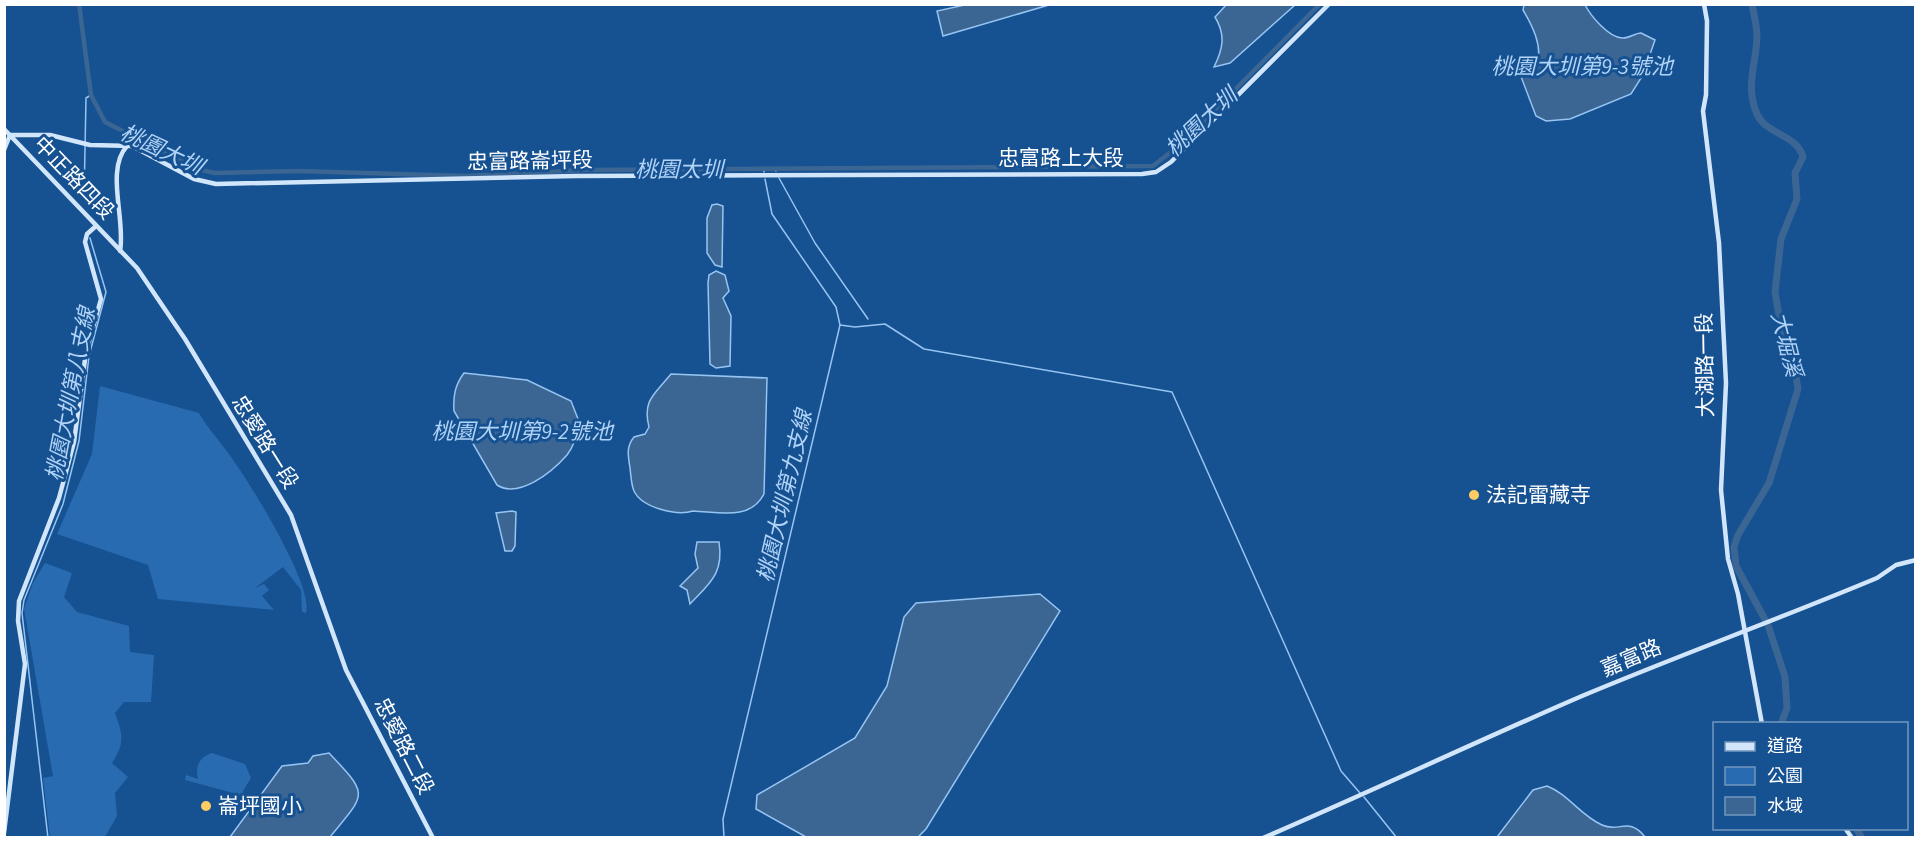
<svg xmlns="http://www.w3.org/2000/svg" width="1920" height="842" viewBox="0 0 1920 842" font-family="'Source Sans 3','Noto Sans TC',sans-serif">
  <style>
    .green { fill: #296bb0 }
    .water { fill: #3b6694; stroke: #97c5f3; stroke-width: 1.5 }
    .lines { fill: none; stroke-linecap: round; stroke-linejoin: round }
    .stream { stroke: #97c5f3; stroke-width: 1.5 }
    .canal { stroke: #3b6694; stroke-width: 4.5 }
    .river { stroke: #3b6694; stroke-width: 7 }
    .secondary { stroke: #d2e6fb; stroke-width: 4.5 }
    .poi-dot { fill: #ffcc64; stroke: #165191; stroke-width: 2 }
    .labels { text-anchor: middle; stroke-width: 6; stroke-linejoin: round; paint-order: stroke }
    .street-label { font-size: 21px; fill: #fff; stroke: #165191 }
    .poi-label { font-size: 21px; fill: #fff; stroke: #165191; text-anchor: start }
    .water-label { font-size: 22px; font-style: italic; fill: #b0d3f7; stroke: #165191 }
  </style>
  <rect width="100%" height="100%" fill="#165191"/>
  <g class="green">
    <path d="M 100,386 L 199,413 C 208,429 219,440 229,454 C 248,480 314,585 306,613 L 302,612 L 301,590 L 283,567 L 255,588 L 264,584 L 269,590 L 262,596 L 274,610 L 158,599 L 148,565 L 57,534 L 92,454 Z"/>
    <path d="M 45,563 L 72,573 L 64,597 L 77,612 L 129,626 L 130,652 L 154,655 L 151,702 L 124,702 L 115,713 C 123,735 125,743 112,763 L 128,777 L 115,793 L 117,816 L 105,837 L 50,837 L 43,778 L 53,776 L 24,609 L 33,583 Z"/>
    <path d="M 212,753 L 245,764 L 251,778 L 243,791 L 244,796 L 185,780 L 186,775 L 198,779 C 195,767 199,757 212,753 Z"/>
  </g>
  <g class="water">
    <path d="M 1227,4 L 1295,4 L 1295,5 L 1230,63 L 1214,67 C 1223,49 1226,35 1215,17 Z"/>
    <polygon points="965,5 965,4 1049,5 943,36 937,11"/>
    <path d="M 1524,5 L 1585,5 C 1591,16 1608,37 1622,38 C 1628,39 1635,33 1641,33 L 1655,40 L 1643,75 L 1631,94 L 1570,119 L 1546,121 L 1536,116 L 1520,74 L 1521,69 L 1537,64 C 1543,46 1532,25 1523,10 Z"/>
    <polygon points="717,204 723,206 722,267 715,265 707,253 707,218 712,205"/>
    <polygon points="716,271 725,275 729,291 723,298 731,316 730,366 716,368 710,364 708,283 709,275"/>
    <path d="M 464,373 L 527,380 L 571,401 L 580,424 C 577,435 574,446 567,455 C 552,472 519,499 497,485 L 454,411 C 453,396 455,385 464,373 Z"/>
    <path d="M 671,374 L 767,378 L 764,494 C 750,521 719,512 693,511 C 677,516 642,508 634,491 C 631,484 631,475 630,468 C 628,455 626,447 634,437 L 645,434 L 649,427 C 642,400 655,394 671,374 Z"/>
    <polygon points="512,511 516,512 515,546 512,551 505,551 496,513"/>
    <path d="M 697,542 L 719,542 C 724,573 710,583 690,604 L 687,590 L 680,586 L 698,568 L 695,554 Z"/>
    <polygon points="1040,594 1060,611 926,829 918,837 806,837 756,809 757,795 855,738 887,686 904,617 916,603"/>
    <path d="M 329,753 C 370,796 366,793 330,837 L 230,837 L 282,766 L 308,763 L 313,756 Z"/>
    <path d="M 1547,786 C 1568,794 1581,816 1602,825 C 1619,833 1629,816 1645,837 L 1497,837 L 1533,790 Z"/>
  </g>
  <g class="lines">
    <g class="stream">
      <polyline points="764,170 764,172"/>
      <polyline points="775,170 776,171"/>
      <polyline points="779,178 815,243 868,319"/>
      <polyline points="84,200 86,98 91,95"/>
      <polyline points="840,325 855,327 885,324 924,349 1172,392 1341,771 1360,793"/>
      <polyline points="1364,797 1397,838"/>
      <polyline points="48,838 22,613 24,600 63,504 79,441 89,356 106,292 90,238"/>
      <polyline points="724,838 723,819 840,325 836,307 772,214 765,179"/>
    </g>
    <polyline class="canal" points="79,4 91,95 105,122 197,169 215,173 299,171 466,176 585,170 1153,166 1181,144 1320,4"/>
    <g class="river">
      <path d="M 1752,4 C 1754,15 1757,26 1757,37 C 1756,65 1745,86 1757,114 C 1766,135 1797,134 1803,157 L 1795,173 L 1797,199 L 1781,239 L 1775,292 L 1786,357 L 1795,371 L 1798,389 L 1769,483 L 1738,535 L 1734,547 L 1736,566 L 1768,625 L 1785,677 L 1787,708 L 1781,724"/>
      <polyline points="1856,828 1862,838"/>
    </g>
    <g class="secondary">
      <polyline points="1704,4 1707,21 1706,95 1703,111 1719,243 1726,383 1721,490 1728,559 1738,594 1762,724"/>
      <polyline points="4,129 137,268 185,339 291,515 346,670 433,838"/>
      <polyline points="4,150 10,135 50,135 90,145 132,146 194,179 216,184 575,176 1142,174 1156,172 1171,162 1329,4"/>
      <path d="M 120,251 C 126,220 105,170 127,146"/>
      <polyline points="1845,828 1852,838"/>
      <polyline points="4,833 25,664 18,621 19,601 59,498 74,442 86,352 101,299 85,242 87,234 96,226"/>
      <path d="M 1263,838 C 1370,792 1475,742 1582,696 C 1680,655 1779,619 1877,578 L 1896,565 L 1916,560"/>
    </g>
  </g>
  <g class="poi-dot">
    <circle cx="1474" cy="495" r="6"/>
    <circle cx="206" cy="806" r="6"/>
  </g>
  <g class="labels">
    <g class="street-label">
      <text x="1061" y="165">忠富路上大段</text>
      <text transform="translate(530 161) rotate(-1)" y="7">忠富路崙坪段</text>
      <text transform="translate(74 178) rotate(46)" y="7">中正路四段</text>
      <text transform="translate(1705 365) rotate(-91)" y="7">大湖路一段</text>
      <text transform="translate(265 442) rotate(58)" y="7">忠愛路一段</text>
      <text transform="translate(1631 658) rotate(-23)" y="7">嘉富路</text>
      <text transform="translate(404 746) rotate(63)" y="7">忠愛路二段</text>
    </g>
    <g class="poi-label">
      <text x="1486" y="502">法記雷藏寺</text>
      <text x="218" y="813">崙坪國小</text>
    </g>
    <g class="water-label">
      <text x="1582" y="74">桃園大圳第9-3號池</text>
      <text transform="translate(1201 122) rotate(-43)" y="8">桃園大圳</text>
      <text transform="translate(162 149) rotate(25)" y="8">桃園大圳</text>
      <text x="679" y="177">桃園大圳</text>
      <text transform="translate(1787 344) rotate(76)" y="8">大堀溪</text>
      <text transform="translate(70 394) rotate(-79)" y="8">桃園大圳第八支線</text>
      <text x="522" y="439">桃園大圳第9-2號池</text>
      <text transform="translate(784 496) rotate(-77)" y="8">桃園大圳第九支線</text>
    </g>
  </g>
  <rect width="1920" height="842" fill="none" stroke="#ffffff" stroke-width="12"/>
  <rect x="1713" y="722" width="195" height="108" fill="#165191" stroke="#7397bd" stroke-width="1.5"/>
  <rect x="1725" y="742" width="30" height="9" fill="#d2e6fb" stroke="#7397bd" stroke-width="1.5"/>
  <text x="1767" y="752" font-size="18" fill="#ffffff">道路</text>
  <rect x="1725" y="767" width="30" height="18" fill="#296bb0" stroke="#7397bd" stroke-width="1.5"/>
  <text x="1767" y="782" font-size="18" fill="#ffffff">公園</text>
  <rect x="1725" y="797" width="30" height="18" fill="#3b6694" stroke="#7397bd" stroke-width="1.5"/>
  <text x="1767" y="812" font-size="18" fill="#ffffff">水域</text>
</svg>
